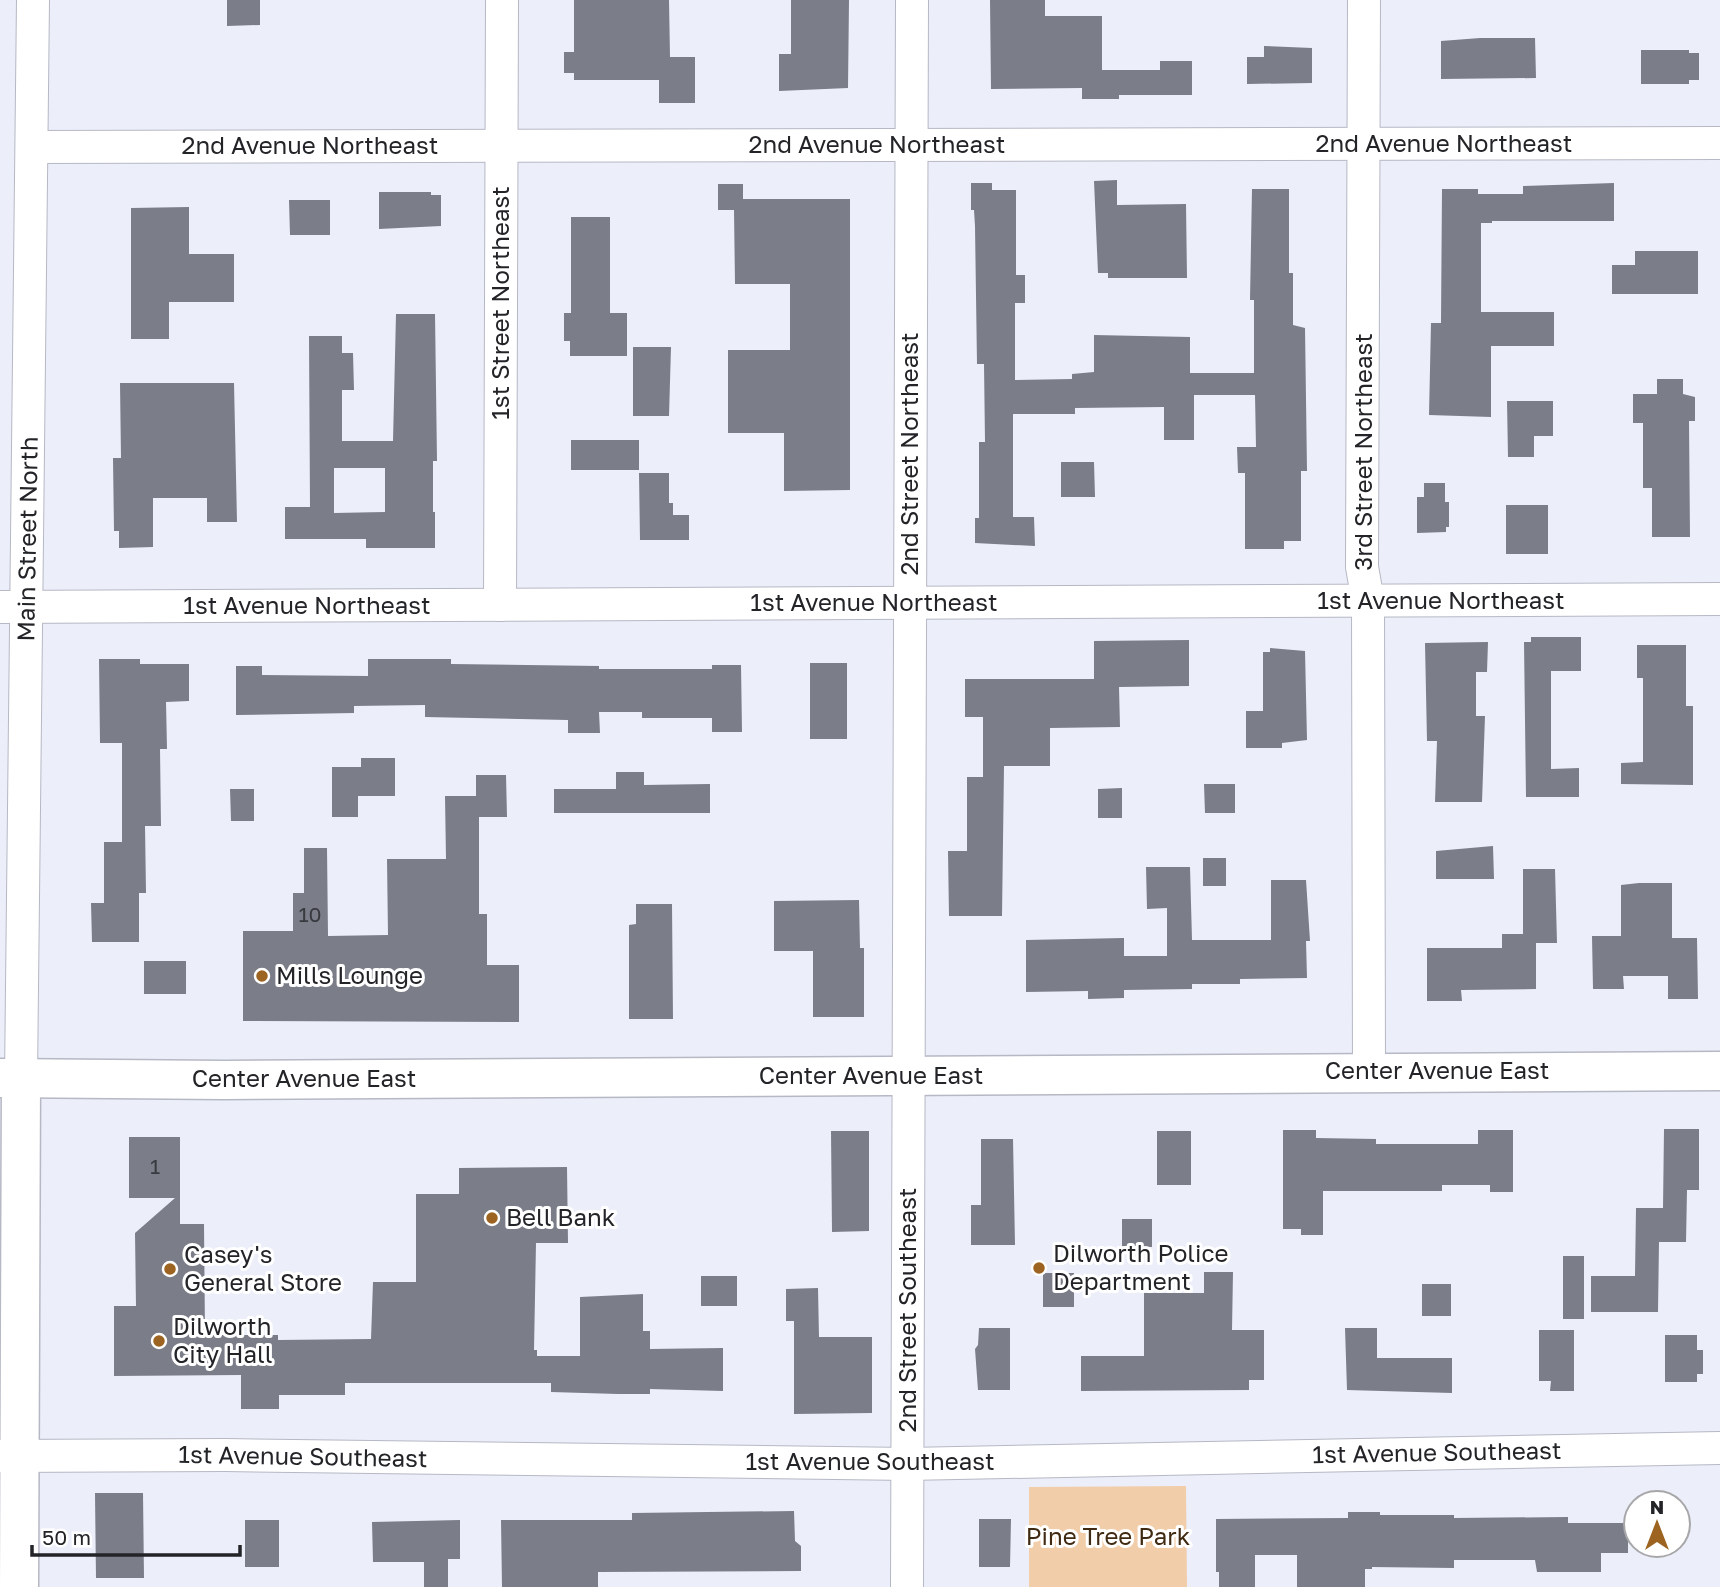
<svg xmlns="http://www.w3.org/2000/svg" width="1720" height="1587" viewBox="0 0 1720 1587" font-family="'Golos Text',sans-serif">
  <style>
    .green { fill: #f2cda9 }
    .building { fill: #7b7d88; fill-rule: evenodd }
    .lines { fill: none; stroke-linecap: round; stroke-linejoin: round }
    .street-casing { stroke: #b6b8c4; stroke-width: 34 }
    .secondary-casing { stroke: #b6b8c4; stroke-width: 41 }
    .primary-casing { stroke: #b6b8c4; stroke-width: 41 }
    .street { stroke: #fff; stroke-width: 32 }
    .secondary { stroke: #fff; stroke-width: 38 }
    .primary { stroke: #fff; stroke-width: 38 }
    .poi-dot { fill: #9c6420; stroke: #fff; stroke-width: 2.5 }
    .labels { text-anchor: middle; stroke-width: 6; stroke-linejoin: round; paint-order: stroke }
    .number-label { font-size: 21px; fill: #393a40 }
    .street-label { font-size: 24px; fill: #232428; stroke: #fff }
    .poi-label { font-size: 24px; fill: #232428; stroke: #fff; text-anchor: start }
    .park-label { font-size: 24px; fill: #402a12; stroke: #fff }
  </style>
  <rect width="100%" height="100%" fill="#eceefa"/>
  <polygon class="green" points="1186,1486 1187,1587 1029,1587 1029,1487"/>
  <g class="building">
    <polygon points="227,0 260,0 260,25 227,26"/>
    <polygon points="574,0 669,0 670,57 695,57 695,103 659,103 659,80 574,80 574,73 564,73 564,52 574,52"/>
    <polygon points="791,0 849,0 848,88 779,91 779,54 791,54"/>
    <polygon points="990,0 1045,0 1045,16 1102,16 1102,70 1160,70 1160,61 1192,61 1192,95 1119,95 1119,99 1082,99 1082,88 991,89"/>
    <polygon points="1480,38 1535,38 1536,78 1441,79 1441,41"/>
    <polygon points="1264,46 1312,48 1312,83 1247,84 1247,57 1264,57"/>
    <polygon points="1641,50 1689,50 1689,53 1699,53 1699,80 1689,80 1689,84 1641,84"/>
    <polygon points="1117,180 1117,205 1186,204 1187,278 1108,278 1108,273 1098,273 1094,181"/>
    <polygon points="971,183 992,183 992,190 1016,190 1016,275 1025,275 1025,303 1015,303 1015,380 1072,379 1072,374 1094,372 1094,335 1190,337 1190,373 1254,373 1254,300 1250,300 1252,189 1289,189 1289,273 1293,273 1293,325 1305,328 1307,471 1301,471 1301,541 1284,541 1284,549 1245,549 1245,473 1238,473 1237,447 1256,447 1255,395 1194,395 1194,440 1164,440 1164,407 1075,408 1075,414 1013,414 1013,517 1034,517 1035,546 975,543 975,518 979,518 979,442 985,442 984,364 977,364 975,226 974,210 971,210"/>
    <polygon points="1614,183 1614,221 1492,221 1492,223 1481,223 1481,312 1554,312 1554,346 1491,346 1491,417 1429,415 1431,323 1441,323 1442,189 1478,189 1478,194 1523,194 1523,186"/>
    <polygon points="718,184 743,184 743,199 850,199 850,490 784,491 784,433 728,433 728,350 790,350 790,284 735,284 734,210 718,210"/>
    <polygon points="379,192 431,192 431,195 441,195 441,226 379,229"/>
    <polygon points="289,200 330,200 330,235 290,235"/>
    <polygon points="189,207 189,254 234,254 234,302 169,302 169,339 131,339 131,208"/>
    <polygon points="571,217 610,217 610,313 627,313 627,356 570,356 570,341 564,341 564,313 571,313"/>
    <polygon points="1635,251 1698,251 1698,294 1612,294 1612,265 1635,265"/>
    <path d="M 396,314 L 435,314 L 437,461 L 433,461 L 433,512 L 435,512 L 435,548 L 366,548 L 366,539 L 285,539 L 285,507 L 310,507 L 309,336 L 342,336 L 342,353 L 353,353 L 354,390 L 342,390 L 342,441 L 393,441 ZM 334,468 L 385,468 L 385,512 L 334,513 Z"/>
    <polygon points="633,347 671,347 669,416 633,416"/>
    <polygon points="1657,379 1683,379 1683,394 1695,397 1695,421 1689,421 1690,537 1652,537 1652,488 1643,488 1643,423 1633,423 1633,394 1657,394"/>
    <polygon points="120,383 234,383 237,522 207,522 207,498 153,498 153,547 119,548 119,531 114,531 113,458 121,458"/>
    <polygon points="1507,401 1553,401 1553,436 1534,436 1534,457 1508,457"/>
    <rect x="571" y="440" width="68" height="30"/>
    <polygon points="1061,462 1094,462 1095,497 1061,497"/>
    <polygon points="639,473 669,473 669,503 673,503 673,515 689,515 689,540 640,540"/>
    <polygon points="1424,483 1445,483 1445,502 1449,502 1449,527 1446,527 1446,532 1417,533 1417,497 1424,497"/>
    <rect x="1506" y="505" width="42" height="49"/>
    <polygon points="1531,637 1581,637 1581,671 1551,671 1551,769 1579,768 1579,797 1526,797 1524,642 1531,642"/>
    <polygon points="1189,640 1189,686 1119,687 1120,727 1050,728 1050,766 1004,766 1002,916 949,916 948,851 967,851 967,777 983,777 983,717 965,717 965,679 1094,679 1094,641"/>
    <polygon points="1488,642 1487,672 1476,672 1476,716 1485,716 1482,802 1435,802 1437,741 1427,741 1425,643"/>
    <polygon points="1637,645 1686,645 1686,706 1693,706 1693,785 1621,784 1621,763 1643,762 1643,678 1637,678"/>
    <polygon points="1270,648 1305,651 1307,740 1282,743 1282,748 1246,748 1246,711 1263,711 1263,652 1270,652"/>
    <polygon points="99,659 140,659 140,664 189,664 189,701 166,702 167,749 160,749 161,826 145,826 146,893 139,893 139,942 92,942 91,903 104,903 104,842 122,842 122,743 100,743"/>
    <polygon points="368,659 451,659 451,664 599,666 599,669 712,669 712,665 741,665 742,732 712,732 712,718 642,718 642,712 599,712 600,733 568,733 568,720 425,717 425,705 354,706 354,713 236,715 236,666 262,666 262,675 368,676"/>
    <rect x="810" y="663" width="37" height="76"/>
    <polygon points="361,758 395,758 395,796 358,796 358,817 332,817 332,767 361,767"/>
    <polygon points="616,772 644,772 644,785 710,784 710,813 554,813 554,789 616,789"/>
    <polygon points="476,775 506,775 507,817 479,817 479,914 487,914 487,965 519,965 519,1022 243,1021 243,931 293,931 293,893 304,893 304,848 327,848 328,936 388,935 387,859 446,859 445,796 476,796"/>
    <polygon points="1204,784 1235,784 1235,813 1205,813"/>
    <polygon points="1122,788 1122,818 1098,818 1098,789"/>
    <polygon points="230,789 254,789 254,821 231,821"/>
    <polygon points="1493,846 1494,879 1436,879 1436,851"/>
    <rect x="1203" y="858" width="23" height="28"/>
    <polygon points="1146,867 1190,867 1192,940 1271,940 1271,880 1306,880 1310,941 1306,941 1307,978 1240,979 1240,984 1192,984 1192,989 1124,990 1124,998 1088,999 1088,991 1026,992 1026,940 1124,938 1124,956 1167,956 1167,908 1147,909"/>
    <polygon points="1523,869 1555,869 1557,943 1536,943 1536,989 1461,990 1462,1001 1427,1001 1427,948 1502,948 1502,934 1523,934"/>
    <polygon points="1639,883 1672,883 1672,938 1697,938 1698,999 1668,999 1668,976 1623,976 1624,989 1593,989 1592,936 1621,936 1621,885"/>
    <polygon points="859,900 860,948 864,948 864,1017 813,1017 813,951 774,951 774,901"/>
    <polygon points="636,904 672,904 673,1019 629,1019 629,925 636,924"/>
    <rect x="144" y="961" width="42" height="33"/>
    <polygon points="1664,1129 1699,1129 1699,1190 1687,1190 1686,1242 1659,1242 1658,1312 1591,1312 1591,1276 1635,1276 1636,1208 1663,1208"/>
    <polygon points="1283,1130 1316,1130 1316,1138 1376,1139 1376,1144 1478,1144 1478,1130 1513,1130 1513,1192 1490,1192 1490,1185 1442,1185 1442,1191 1323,1191 1323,1235 1301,1235 1301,1229 1283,1229"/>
    <polygon points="831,1131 869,1131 869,1231 832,1232"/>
    <rect x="1157" y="1131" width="34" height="54"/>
    <polygon points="129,1137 180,1137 180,1224 204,1224 205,1335 278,1335 278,1340 371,1339 373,1282 416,1282 416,1194 459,1194 459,1168 567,1167 568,1243 536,1243 534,1350 537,1350 537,1356 580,1356 580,1297 643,1294 643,1331 650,1331 650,1349 723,1348 723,1391 650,1389 650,1394 618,1394 551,1392 551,1383 345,1383 345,1395 279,1395 279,1409 241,1409 241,1375 114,1376 114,1306 136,1306 135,1233 175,1198 129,1198"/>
    <polygon points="981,1139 1013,1139 1015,1245 971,1245 971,1205 981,1205"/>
    <rect x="1122" y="1219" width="30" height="28"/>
    <rect x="1563" y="1256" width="21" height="63"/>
    <polygon points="1204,1272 1233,1272 1232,1330 1264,1330 1264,1380 1249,1380 1249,1390 1081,1391 1081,1356 1144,1356 1144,1293 1204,1293"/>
    <rect x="1043" y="1273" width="31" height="34"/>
    <rect x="701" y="1276" width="36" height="30"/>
    <rect x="1422" y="1284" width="29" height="32"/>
    <polygon points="818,1288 819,1337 872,1337 872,1413 794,1414 794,1321 786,1321 786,1289"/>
    <polygon points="979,1328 1010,1328 1010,1390 978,1390 975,1349 978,1345"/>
    <polygon points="1345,1328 1377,1328 1377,1358 1452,1358 1452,1393 1347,1390"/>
    <polygon points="1539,1330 1574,1330 1574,1391 1550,1391 1551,1381 1539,1381"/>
    <polygon points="1665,1335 1697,1335 1697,1350 1703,1350 1703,1374 1697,1374 1697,1382 1665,1382"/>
    <polygon points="95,1493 143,1493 144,1578 96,1578"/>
    <polygon points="794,1511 795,1541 801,1546 801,1571 598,1572 598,1587 502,1587 501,1520 632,1520 632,1513"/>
    <polygon points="1348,1512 1380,1512 1380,1515 1454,1515 1454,1518 1568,1517 1568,1523 1628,1523 1628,1553 1601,1553 1601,1572 1537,1572 1535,1560 1454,1560 1454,1568 1372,1567 1372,1569 1365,1569 1365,1587 1297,1587 1297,1555 1255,1555 1255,1587 1219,1587 1219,1572 1216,1572 1216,1519 1348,1518"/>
    <polygon points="979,1519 1011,1519 1010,1567 979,1567"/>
    <rect x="245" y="1520" width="34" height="47"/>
    <polygon points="460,1520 460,1559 448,1559 448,1587 424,1587 424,1562 373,1562 372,1522"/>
  </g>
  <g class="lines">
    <g class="street-casing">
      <g id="street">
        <polyline points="1364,0 1362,567 1368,601 1369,1071"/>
        <polyline points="33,147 1720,143"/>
        <polyline points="500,605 502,0"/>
        <polyline points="0,607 1720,599"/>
        <polyline points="21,1078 33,0"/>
        <polyline points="0,1456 225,1455 908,1464 1720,1448"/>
        <polyline points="907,1587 912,0"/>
      </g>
    </g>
    <g class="secondary-casing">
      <polyline id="secondary" points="19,1587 21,1078"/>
    </g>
    <g class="primary-casing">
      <polyline id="primary" points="0,1078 224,1080 1720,1071"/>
    </g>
    <use href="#street" class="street"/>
    <use href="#secondary" class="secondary"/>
    <use href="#primary" class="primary"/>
  </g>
  <g class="poi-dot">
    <circle cx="262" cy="976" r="7"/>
    <circle cx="492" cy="1218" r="7"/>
    <circle cx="1039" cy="1268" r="7"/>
    <circle cx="170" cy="1269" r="7"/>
    <circle cx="159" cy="1341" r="7"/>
  </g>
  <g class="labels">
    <g class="number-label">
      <text x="310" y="922">10</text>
      <text x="155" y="1174">1</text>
    </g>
    <g class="street-label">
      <text x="1444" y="152">2nd Avenue Northeast</text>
      <text x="877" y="153">2nd Avenue Northeast</text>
      <text x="310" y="154">2nd Avenue Northeast</text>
      <text transform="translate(501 303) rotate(-90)" y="8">1st Street Northeast</text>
      <text transform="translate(1364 452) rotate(-90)" y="8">3rd Street Northeast</text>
      <text transform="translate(910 454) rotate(-90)" y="8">2nd Street Northeast</text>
      <text transform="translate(28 539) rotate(-89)" y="8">Main Street North</text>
      <text x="1441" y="609">1st Avenue Northeast</text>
      <text x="874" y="611">1st Avenue Northeast</text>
      <text x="307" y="614">1st Avenue Northeast</text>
      <text x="1437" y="1079">Center Avenue East</text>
      <text x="871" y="1084">Center Avenue East</text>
      <text x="304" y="1087">Center Avenue East</text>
      <text transform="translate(908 1310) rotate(-90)" y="8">2nd Street Southeast</text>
      <text transform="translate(1437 1453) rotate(-1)" y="8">1st Avenue Southeast</text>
      <text transform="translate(303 1457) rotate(1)" y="8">1st Avenue Southeast</text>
      <text x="870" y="1470">1st Avenue Southeast</text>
    </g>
    <g class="poi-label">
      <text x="276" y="984">Mills Lounge</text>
      <text x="506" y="1226">Bell Bank</text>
      <text x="1053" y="1262">Dilworth Police<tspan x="1053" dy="28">Department</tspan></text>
      <text x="184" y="1263">Casey's<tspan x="184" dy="28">General Store</tspan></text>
      <text x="173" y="1335">Dilworth<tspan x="173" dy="28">City Hall</tspan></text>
    </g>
    <g class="park-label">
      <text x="1108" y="1545">Pine Tree Park</text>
    </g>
  </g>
  <g transform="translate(1657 1524)"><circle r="33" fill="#ffffff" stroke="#a7a7a9" stroke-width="2"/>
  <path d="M0-5L12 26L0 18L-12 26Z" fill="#9c6420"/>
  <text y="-10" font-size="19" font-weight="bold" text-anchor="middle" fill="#232428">N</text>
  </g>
  <path d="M32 1545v10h208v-10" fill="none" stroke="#232428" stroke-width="3.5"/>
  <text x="42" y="1545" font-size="21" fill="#232428" stroke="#ffffff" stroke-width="5" paint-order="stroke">50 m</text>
</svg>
